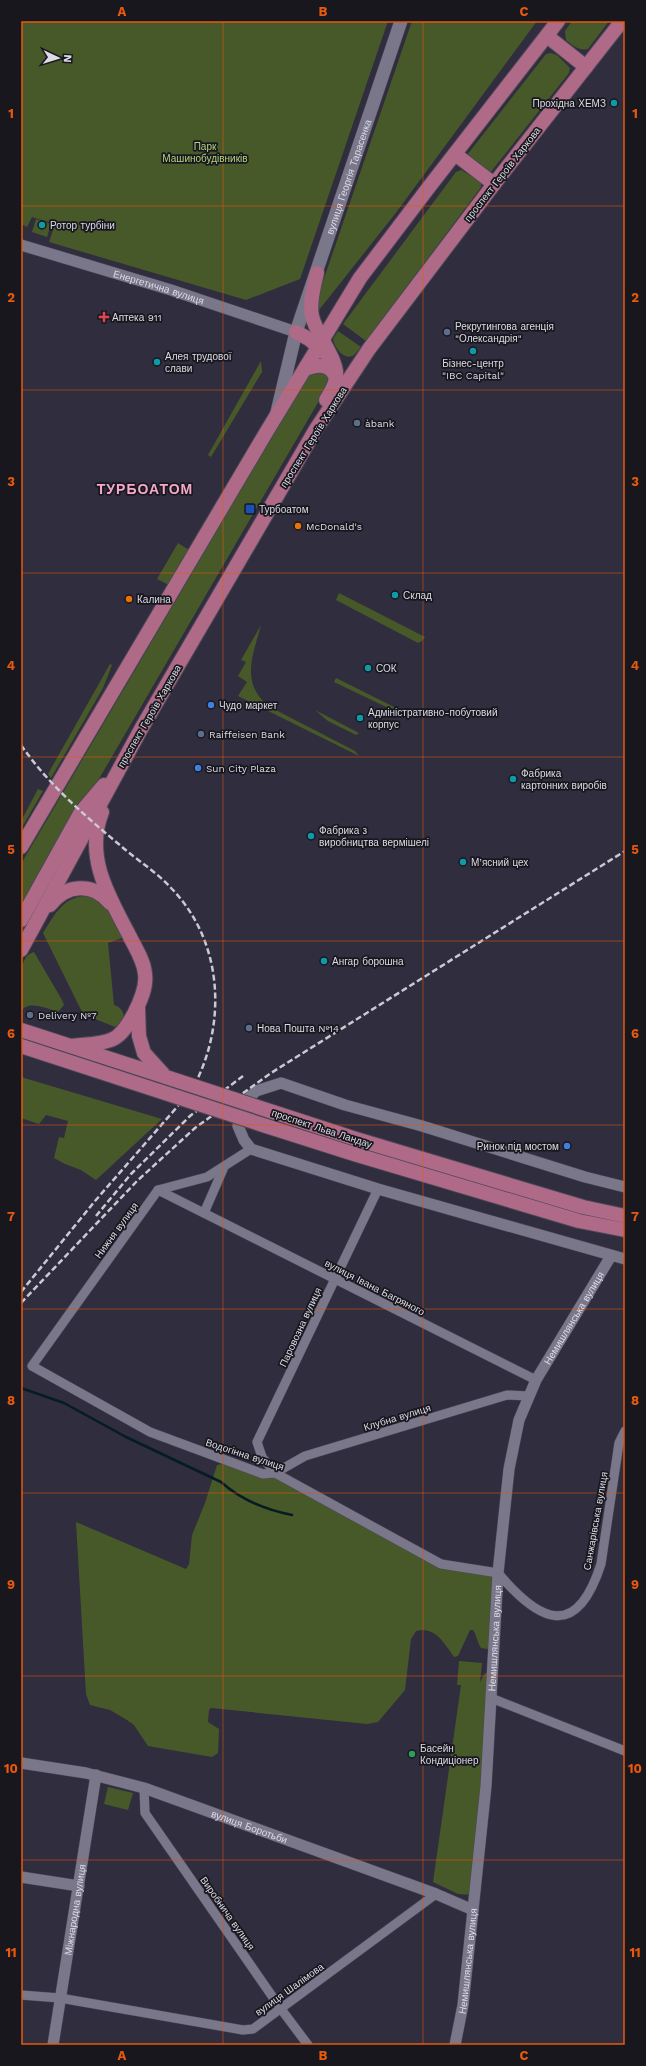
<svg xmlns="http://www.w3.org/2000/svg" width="646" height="2066" viewBox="0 0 646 2066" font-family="'Work Sans',sans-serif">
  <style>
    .green { fill: #485929 }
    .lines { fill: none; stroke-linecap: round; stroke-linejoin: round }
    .stream { stroke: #061c25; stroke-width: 2.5 }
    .minor-casing { stroke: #4b4857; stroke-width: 10 }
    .tertiary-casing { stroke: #4b4857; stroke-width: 12 }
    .secondary-casing { stroke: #4b4857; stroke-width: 14 }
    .primary-casing { stroke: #4b4857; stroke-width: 16 }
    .minor { stroke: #7a778b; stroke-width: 9 }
    .tertiary { stroke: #7a778b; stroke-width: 11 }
    .secondary { stroke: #7a778b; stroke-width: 13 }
    .primary { stroke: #af6a88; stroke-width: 14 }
    .rail { stroke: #cac9d4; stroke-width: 2.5; stroke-dasharray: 6 3; stroke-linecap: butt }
    .primary-bridge-casing { stroke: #4b4857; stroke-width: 16; stroke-linecap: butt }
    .primary-bridge { stroke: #af6a88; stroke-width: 14 }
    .grid { fill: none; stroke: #e8590c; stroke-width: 1; stroke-opacity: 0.55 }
    .culture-dot { fill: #0f9aa8; stroke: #18171e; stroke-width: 1.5 }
    .health-dot { fill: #e0444e; stroke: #18171e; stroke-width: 1.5 }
    .service-dot { fill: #5c6f8a; stroke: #18171e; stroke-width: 1.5 }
    .transit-dot { fill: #1a4fb4; stroke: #18171e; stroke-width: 1.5 }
    .food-dot { fill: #e8710a; stroke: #18171e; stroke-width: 1.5 }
    .shop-dot { fill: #3f7fe0; stroke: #18171e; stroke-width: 1.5 }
    .leisure-dot { fill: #2e9e5b; stroke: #18171e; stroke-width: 1.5 }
    .labels { text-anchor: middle; stroke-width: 3.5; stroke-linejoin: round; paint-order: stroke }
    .poi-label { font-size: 10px; fill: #dcdbe6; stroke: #18171e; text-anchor: start }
    .park-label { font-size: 10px; fill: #b4d27f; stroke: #18171e }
    .street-label { font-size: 10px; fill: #dcdbe6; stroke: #18171e }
    .district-label { font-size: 14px; font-weight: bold; letter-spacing: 1px; fill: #f5a8ca; stroke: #18171e }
    .neatline { fill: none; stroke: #e8590c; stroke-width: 1.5 }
    .grid-label { font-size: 13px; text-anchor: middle; font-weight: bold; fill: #e8590c }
  </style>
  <rect width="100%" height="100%" fill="#302d3e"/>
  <g class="green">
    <polygon points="21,21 388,21 300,279 246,300 49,242 55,224 32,217 27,227 21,224"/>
    <polygon points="412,21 537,21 395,214 319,310 317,299"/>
    <path d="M 572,21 L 609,21 L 588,49 C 578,51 572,45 566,40 L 565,31 Z"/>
    <polygon points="551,53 557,55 570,68 569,73 490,173 467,155 546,54"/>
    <polygon points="461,170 481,182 481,187 366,341 343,324 456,172"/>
    <polygon points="36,219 51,224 47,237 32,232"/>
    <path d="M 338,331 L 361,347 C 359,349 356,353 354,355 C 344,362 334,346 333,339 Z"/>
    <polygon points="261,361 262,372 211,457 208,455"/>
    <polygon points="318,367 330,378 327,387 21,913 21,864 309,374"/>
    <polygon points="178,543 189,550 169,585 157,579"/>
    <polygon points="339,593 425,637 422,641 418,643 336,600"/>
    <path d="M 261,625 C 253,656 240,681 268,706 L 355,751 L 359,756 L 238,696 L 247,682 L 238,676 L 246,662 L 241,660 Z"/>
    <polygon points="110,664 112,665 103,688 51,778 48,774"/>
    <polygon points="336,678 406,713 405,716 334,682"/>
    <polygon points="315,710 359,733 356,735 328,721"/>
    <polygon points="38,789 43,791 21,829 21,821"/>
    <path d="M 84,896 C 108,899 112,919 122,938 L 108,943 L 114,1005 C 127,1009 126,1022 115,1027 L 83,1014 L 43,933 C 54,916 62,898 84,896 Z"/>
    <path d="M 34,952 L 62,1000 L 64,1005 L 58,1012 C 48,1009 27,999 21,1012 C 21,997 15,956 34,952 Z"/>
    <polygon points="21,1077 162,1119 96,1180 81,1170 65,1164 54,1158 59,1137 64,1138 68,1121 46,1115 39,1124 21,1118"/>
    <path d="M 222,1464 L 263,1474 L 275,1473 L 441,1564 L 498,1573 L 494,1645 L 487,1649 L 481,1648 C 477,1642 477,1636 473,1630 L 470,1630 L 458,1656 L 454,1657 C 444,1643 435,1626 416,1631 L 411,1639 L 405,1690 L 378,1722 L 367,1724 L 211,1708 L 209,1710 L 208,1722 L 219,1729 L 218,1753 L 212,1757 L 148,1746 L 134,1725 L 127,1720 L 110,1710 L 90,1705 L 86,1694 L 76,1522 L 186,1569 L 189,1564 L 192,1535 L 205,1503 L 217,1465 Z"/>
    <polygon points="459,1661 482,1663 480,1682 485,1673 488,1673 475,1895 458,1894 433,1882 461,1685 457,1685"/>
    <polygon points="108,1787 133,1793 128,1810 104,1804"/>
  </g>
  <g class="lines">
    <path class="stream" d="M 21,1388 L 64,1403 L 126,1437 L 221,1482 C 240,1499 267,1510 292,1515"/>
    <g class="minor-casing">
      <g id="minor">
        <path d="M 251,1149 L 207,1177 L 158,1190 L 32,1366 L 150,1432 L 263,1474 L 275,1473 L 441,1564 L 498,1573 C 541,1624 577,1639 601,1564 L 619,1443 L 625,1431"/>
        <polyline points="378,1189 257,1442 262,1457 275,1473 305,1456 507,1395 529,1396"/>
        <polyline points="158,1190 536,1380"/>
        <polyline points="204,1213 224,1167"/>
        <polyline points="491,1698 625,1751"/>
        <polyline points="144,1788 145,1813 281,2009 308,2045"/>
        <polyline points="21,1995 60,1998 243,2030 253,2029 436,1894"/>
      </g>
    </g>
    <g class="tertiary-casing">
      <g id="tertiary">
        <path id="s1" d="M 21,245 L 171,290 L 296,332"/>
        <polyline points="625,1187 585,1177 422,1126 345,1105 281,1083 256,1091 248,1099 241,1110 238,1126 244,1140 251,1149 378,1189 625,1259"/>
        <path id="s2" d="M 21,1763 L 86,1773 L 144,1788 L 436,1894 L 473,1910"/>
        <polyline points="21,1877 79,1886"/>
        <path id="s3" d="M 53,2045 L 96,1775"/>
        <path id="s4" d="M 455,2045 L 463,2005 L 486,1786 L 498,1573 L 509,1469 L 519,1420 L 536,1380 L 611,1256"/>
      </g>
    </g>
    <g class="secondary-casing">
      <g id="secondary">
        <path id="s5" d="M 277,412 L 296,332 L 401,21"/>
      </g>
    </g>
    <g class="primary-casing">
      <g id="primary">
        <polyline points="547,36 586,67"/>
        <polyline points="455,154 494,184"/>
        <path d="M 317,273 C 314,286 309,303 312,316 C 316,335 339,360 336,378 C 335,386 330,393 326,400"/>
        <polyline points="296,332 309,339 325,353"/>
        <path d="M 305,369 C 317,364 332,363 336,379"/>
        <polyline points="21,847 267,431 360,278 429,187 558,21"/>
        <path d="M 50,905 C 66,884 93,882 110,903"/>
        <polyline points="21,920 81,812 104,785"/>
        <polyline points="21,950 141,729 316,429 369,349 494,184 622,21"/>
        <polyline points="138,1007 139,1036 144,1053 164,1075"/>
        <polyline points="21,1030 166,1077"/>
        <path d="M 71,1046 C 84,1044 101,1045 113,1039 C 122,1035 129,1023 134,1014 C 140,1002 147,987 145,974 C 144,961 136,949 130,937 C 110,898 84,858 102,812"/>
        <polyline points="273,1112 356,1139 583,1207 625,1216"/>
        <polyline points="266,1126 354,1154 579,1221 625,1230"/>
      </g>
    </g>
    <use href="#minor" class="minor"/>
    <use href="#tertiary" class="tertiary"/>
    <use href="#secondary" class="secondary"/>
    <use href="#primary" class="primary"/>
    <g class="rail">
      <path d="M 21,745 C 48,784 85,816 121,846 C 138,861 157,872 172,889 C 223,942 227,1023 194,1086"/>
      <polyline points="96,1216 131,1174 190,1116 243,1076"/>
      <polyline points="21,1292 95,1201 184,1099"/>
      <polyline points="21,1303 137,1181 195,1128 271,1073 625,851"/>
    </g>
    <g class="primary-bridge-casing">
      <g id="primary-bridge">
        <polyline points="21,1046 266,1126"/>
        <polyline points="166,1077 273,1112"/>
      </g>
    </g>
    <use href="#primary-bridge" class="primary-bridge"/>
  </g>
  <path class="grid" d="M 223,21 L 223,2045M 423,21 L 423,2045M 21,206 L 625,206M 21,390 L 625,390M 21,573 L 625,573M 21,757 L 625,757M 21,941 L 625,941M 21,1125 L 625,1125M 21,1309 L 625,1309M 21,1493 L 625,1493M 21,1676 L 625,1676M 21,1860 L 625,1860"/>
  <g class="culture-dot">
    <circle cx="614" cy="103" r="4"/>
    <circle cx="42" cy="225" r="4"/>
    <circle cx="473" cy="351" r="4"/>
    <circle cx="157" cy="362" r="4"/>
    <circle cx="395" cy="595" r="4"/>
    <circle cx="368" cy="668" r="4"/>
    <circle cx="360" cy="718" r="4"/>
    <circle cx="513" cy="779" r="4"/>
    <circle cx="311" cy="836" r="4"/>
    <circle cx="463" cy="862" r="4"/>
    <circle cx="324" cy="961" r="4"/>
  </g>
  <path class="health-dot" d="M102 311h4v4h4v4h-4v4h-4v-4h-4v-4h4z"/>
  <g class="service-dot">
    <circle cx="447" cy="332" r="4"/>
    <circle cx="357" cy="423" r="4"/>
    <circle cx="201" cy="734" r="4"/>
    <circle cx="30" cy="1015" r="4"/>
    <circle cx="249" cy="1028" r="4"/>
  </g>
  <rect class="transit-dot" x="245" y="504" width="10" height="10" rx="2"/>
  <g class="food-dot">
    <circle cx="298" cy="526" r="4"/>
    <circle cx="129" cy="599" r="4"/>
  </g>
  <g class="shop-dot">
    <circle cx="211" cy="705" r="4"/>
    <circle cx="198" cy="768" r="4"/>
    <circle cx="567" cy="1146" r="4"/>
  </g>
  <circle class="leisure-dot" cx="412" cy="1754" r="4"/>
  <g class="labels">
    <g class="poi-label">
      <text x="606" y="107" text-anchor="end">Прохідна ХЕМЗ</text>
      <text x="50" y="229">Ротор турбіни</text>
      <text x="112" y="321">Аптека 911</text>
      <text x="455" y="330">Рекрутингова агенція<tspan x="455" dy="12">"Олександрія"</tspan></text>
      <text x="165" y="360">Алея трудової<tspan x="165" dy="12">слави</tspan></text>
      <text x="473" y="367" text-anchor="middle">Бізнес-центр<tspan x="473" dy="12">"IBC Capital"</tspan></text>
      <text x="365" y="427">àbank</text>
      <text x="259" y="513">Турбоатом</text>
      <text x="306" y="530">McDonald's</text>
      <text x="403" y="599">Склад</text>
      <text x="137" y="603">Калина</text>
      <text x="376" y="672">СОК</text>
      <text x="219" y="709">Чудо маркет</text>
      <text x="368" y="716">Адміністративно-побутовий<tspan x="368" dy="12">корпус</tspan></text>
      <text x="209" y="738">Raiffeisen Bank</text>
      <text x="206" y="772">Sun City Plaza</text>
      <text x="521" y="777">Фабрика<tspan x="521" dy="12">картонних виробів</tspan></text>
      <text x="319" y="834">Фабрика з<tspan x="319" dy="12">виробництва вермішелі</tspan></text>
      <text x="471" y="866">М’ясний цех</text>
      <text x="332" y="965">Ангар борошна</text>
      <text x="38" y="1019">Delivery №7</text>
      <text x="257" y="1032">Нова Пошта №14</text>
      <text x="559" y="1150" text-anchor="end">Ринок під мостом</text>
      <text x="420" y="1752">Басейн<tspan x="420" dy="12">Кондиціонер</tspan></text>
    </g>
    <g class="park-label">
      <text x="205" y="150">Парк<tspan x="205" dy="12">Машинобудівників</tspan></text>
    </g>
    <g class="street-label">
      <text transform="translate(502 174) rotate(-52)" y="4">проспект Героїв Харкова</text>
      <text dy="4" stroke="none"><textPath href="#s5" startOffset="246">вулиця Георгія Тарасенка</textPath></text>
      <text dy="4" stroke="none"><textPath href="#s1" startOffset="144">Енергетична вулиця</textPath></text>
      <text transform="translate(313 437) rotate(-58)" y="4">проспект Героїв Харкова</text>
      <text transform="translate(149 716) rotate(-60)" y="4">проспект Героїв Харкова</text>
      <text transform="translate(322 1128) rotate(18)" y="4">проспект Льва Ландау</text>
      <text transform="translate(116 1230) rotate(-54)" y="4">Нижня вулиця</text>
      <text transform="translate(375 1287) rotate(27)" y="4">вулиця Івана Багряного</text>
      <text dy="4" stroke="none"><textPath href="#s4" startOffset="745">Немишлянська вулиця</textPath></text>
      <text transform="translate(300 1327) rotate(-65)" y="4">Паровозна вулиця</text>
      <text transform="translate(397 1417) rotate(-17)" y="4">Клубна вулиця</text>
      <text transform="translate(245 1454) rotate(18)" y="4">Водогінна вулиця</text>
      <text transform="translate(595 1521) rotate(-80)" y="4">Санжарівська вулиця</text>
      <text dy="4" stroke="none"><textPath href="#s4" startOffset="409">Немишлянська вулиця</textPath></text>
      <text dy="4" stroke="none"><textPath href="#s2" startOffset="238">вулиця Боротьби</textPath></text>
      <text dy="4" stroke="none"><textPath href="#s3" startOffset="137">Міжнародна вулиця</textPath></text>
      <text transform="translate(228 1913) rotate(55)" y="4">Виробнича вулиця</text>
      <text dy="4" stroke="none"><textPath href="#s4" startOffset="85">Немишлянська вулиця</textPath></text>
      <text transform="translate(289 1989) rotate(-36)" y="4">вулиця Шалімова</text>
    </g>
    <g class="district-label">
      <text x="145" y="494">ТУРБОАТОМ</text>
    </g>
  </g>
  <rect width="646" height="2066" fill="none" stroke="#18171e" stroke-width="44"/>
  <g transform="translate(58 58) rotate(94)" stroke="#18171e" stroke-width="3" paint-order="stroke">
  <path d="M0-3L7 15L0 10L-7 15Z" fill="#dcdbe6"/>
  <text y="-6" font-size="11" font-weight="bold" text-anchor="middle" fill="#dcdbe6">N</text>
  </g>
  <rect x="22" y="22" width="602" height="2022" class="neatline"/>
  <g class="grid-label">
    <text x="122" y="16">A</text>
    <text x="323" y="16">B</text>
    <text x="524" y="16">C</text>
    <text x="11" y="118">1</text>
    <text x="635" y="118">1</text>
    <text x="11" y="302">2</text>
    <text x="635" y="302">2</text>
    <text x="11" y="486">3</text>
    <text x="635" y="486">3</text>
    <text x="11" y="670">4</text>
    <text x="635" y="670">4</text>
    <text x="11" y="854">5</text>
    <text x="635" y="854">5</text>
    <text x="11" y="1038">6</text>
    <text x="635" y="1038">6</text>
    <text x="11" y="1221">7</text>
    <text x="635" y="1221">7</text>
    <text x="11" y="1405">8</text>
    <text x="635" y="1405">8</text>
    <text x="11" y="1589">9</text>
    <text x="635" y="1589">9</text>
    <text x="11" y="1773">10</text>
    <text x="635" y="1773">10</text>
    <text x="11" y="1957">11</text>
    <text x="635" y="1957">11</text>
    <text x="122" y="2060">A</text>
    <text x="323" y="2060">B</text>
    <text x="524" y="2060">C</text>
  </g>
</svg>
